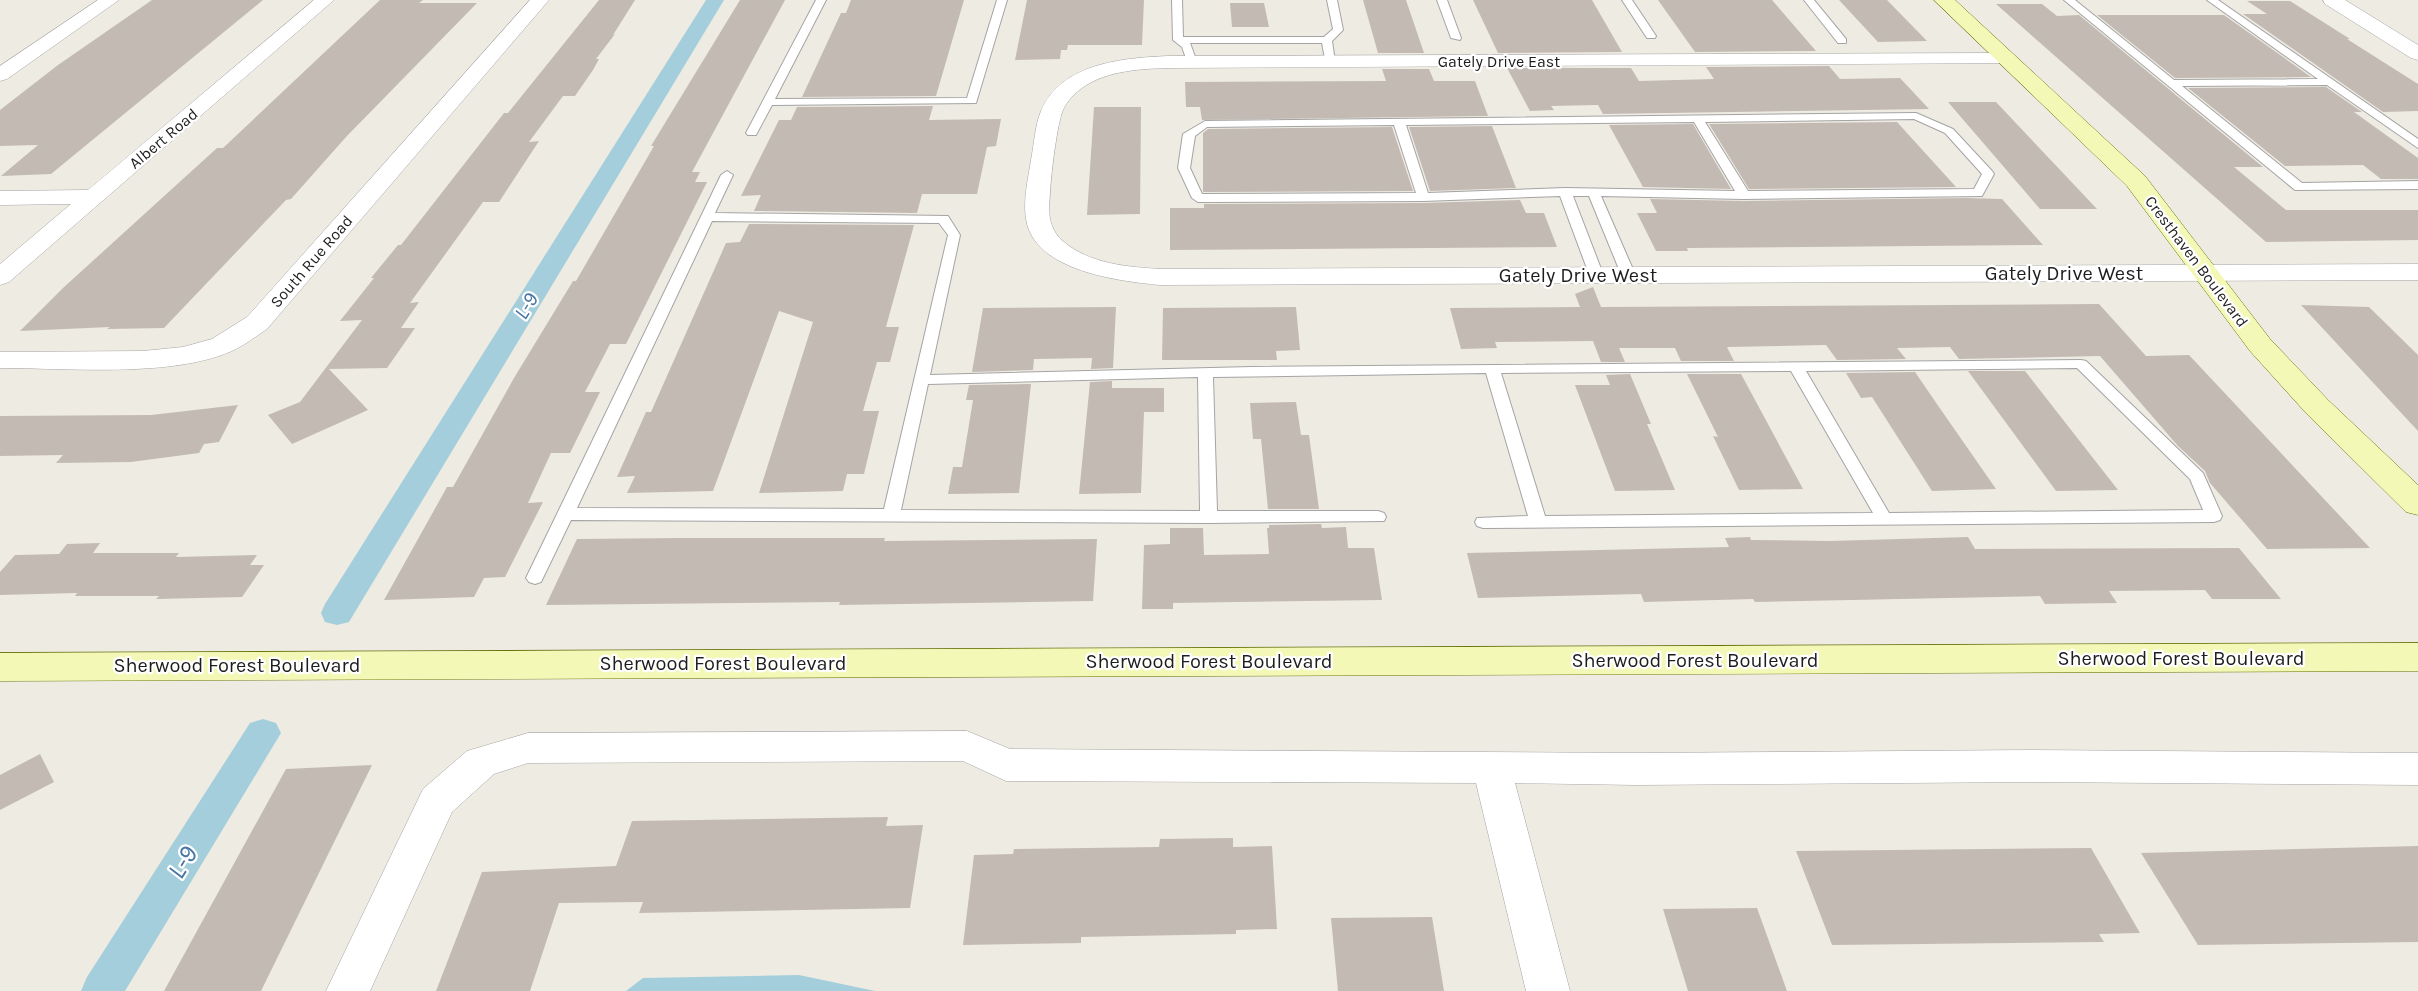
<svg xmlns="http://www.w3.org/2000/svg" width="2418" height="991" viewBox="0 0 2418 991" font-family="Karla,sans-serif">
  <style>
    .water { fill: #a4cedb }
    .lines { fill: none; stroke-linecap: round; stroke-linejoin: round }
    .canal { fill: #a4cedb; fill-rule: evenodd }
    .building { fill: #c3bab3 }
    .lane-casing { stroke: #a4a4a4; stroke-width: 2 }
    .street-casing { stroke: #a4a4a4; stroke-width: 1 }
    .secondary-casing { stroke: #657206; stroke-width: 1 }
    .lane { fill: #fff; fill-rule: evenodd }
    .street { fill: #fff; fill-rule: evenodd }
    .secondary { fill: #f4f8b7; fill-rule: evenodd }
    .labels { text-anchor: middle; stroke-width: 4.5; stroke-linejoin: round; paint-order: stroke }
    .far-street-label { font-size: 16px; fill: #1d1d1d; stroke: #fff }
    .street-label { font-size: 20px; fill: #1d1d1d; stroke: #fff }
    .water-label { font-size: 21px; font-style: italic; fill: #4875a3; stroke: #fff }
    .near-water-label { font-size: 26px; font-style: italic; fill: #4875a3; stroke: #fff }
  </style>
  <rect width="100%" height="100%" fill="#eeebe3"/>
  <polygon class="water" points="799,975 875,991 626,991 643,978"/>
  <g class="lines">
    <g class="canal">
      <polygon points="706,0 724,0 349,622 337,625 325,622 321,613 325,604"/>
      <polygon points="263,719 276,723 281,733 125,991 81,991 87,977 250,723"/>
    </g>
  </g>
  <g class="building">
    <polygon points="152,0 263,0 51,174 1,176 38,145 0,146 0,110 58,65"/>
    <polygon points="380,0 423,0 419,3 477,3 346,137 291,199 286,200 164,328 107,329 110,327 20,331 63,288 217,148 223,148"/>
    <polygon points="599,0 635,0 613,35 615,34 596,59 599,59 593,70 575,96 563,96 529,142 539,141 499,202 483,202 410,303 419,302 401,328 415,328 387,368 329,369 368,410 292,444 268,415 300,402 362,320 340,321 374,278 371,278 398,245 401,245 504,113 508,113"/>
    <polygon points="740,0 785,0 692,172 700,172 695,182 707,182 626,344 610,344 585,392 600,392 570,453 551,453 528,503 543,502 505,577 484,578 474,597 384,600 447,487 453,487 514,378 573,281 576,281 654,146 651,146"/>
    <polygon points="851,0 964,0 936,96 802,97 841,13 846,13"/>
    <polygon points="1027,0 1144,0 1142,45 1068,45 1067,50 1061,50 1060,59 1015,60"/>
    <polygon points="1363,0 1406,0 1424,53 1378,53"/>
    <polygon points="1473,0 1592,0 1622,52 1498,53"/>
    <polygon points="1658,0 1772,0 1816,51 1695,52"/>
    <polygon points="1839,0 1887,0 1927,41 1878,42"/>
    <polygon points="2247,1 2290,1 2350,39 2347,39 2418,84 2418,111 2383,112 2243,14 2267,14"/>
    <polygon points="1230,3 1264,3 1269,27 1232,27"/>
    <polygon points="1996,4 2042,4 2057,16 2079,15 2263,167 2234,167 2286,210 2418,210 2418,240 2266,242"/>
    <polygon points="2097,15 2224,15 2311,77 2175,78"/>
    <polygon points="1829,66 1840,79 1900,78 1929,109 1603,114 1598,105 1551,106 1554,110 1530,111 1507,68 1631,68 1639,81 1714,79 1706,67"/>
    <polygon points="1382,69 1429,69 1434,81 1475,81 1488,116 1202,120 1200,107 1186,107 1185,82 1386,81"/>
    <polygon points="2326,87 2362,112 2354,112 2418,158 2418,179 2381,179 2363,165 2285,166 2188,88"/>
    <polygon points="1948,102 1996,102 2097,209 2040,209"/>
    <polygon points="933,106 929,120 1001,119 996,146 987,147 977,194 922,194 917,213 754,211 761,195 741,196 779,120 791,120 797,107"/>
    <polygon points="1094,107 1141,107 1140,214 1087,215"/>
    <polygon points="1897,122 1956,187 1749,189 1709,124"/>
    <polygon points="1693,124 1731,189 1643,187 1609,125"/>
    <polygon points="1492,126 1516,188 1430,191 1409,127"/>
    <polygon points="1392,127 1413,191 1203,192 1203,133 1208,129"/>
    <polygon points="1966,198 2002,199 2043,245 1687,248 1688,251 1656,251 1637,213 1657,213 1650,199 1744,201"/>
    <polygon points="1520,200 1526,213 1544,213 1557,247 1170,250 1170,208 1204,208 1204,204 1423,203"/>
    <polygon points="749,224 914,225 886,327 899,327 890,362 877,362 863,411 879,411 864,474 847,474 843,491 759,493 813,322 779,311 713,491 627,493 635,476 617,477 646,412 651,412 726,243 740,242"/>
    <polygon points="1593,287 1601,307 2099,304 2146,356 2189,355 2370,548 2267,549 2210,483 2205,471 2178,446 2100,356 1959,359 1950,347 1897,348 1906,359 1837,360 1826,345 1727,347 1734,361 1681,361 1675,348 1619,348 1625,362 1601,362 1593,341 1495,342 1497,348 1461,349 1450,308 1580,307 1575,294"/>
    <polygon points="2301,305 2369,307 2418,355 2418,431"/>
    <polygon points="1116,307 1113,368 1091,369 1092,358 1034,359 1033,370 972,372 983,308"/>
    <polygon points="1296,307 1300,350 1276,351 1277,360 1162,360 1163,308"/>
    <polygon points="1968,371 2025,371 2118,490 2056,491"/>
    <polygon points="1915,372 1939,407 1996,489 1932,491 1872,397 1861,398 1846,373"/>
    <polygon points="1630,374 1651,424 1647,424 1675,490 1615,491 1575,385 1610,385 1606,375"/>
    <polygon points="1687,374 1741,374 1803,489 1739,490 1713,436 1718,437"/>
    <polygon points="1112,381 1112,388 1164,388 1164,412 1144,412 1141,493 1079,494 1090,382"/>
    <polygon points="1031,384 1019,493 948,494 953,467 962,467 973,400 966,400 969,385"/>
    <polygon points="1296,402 1301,435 1309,435 1319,509 1268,509 1261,439 1253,439 1250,403"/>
    <polygon points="238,405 219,442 204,444 199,453 131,462 56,463 63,455 0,456 0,416 151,415"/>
    <polygon points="1321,524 1322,528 1346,527 1348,548 1374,548 1382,600 1173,603 1173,609 1142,609 1144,545 1170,544 1170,528 1203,528 1204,555 1269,554 1267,528 1269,528 1269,525"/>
    <polygon points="1750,537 1751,540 1830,541 1968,537 1975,549 2239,548 2281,599 2212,599 2205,590 2109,591 2117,603 2045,604 2040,596 1755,602 1753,599 1644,602 1641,594 1478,598 1467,553 1729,547 1725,538"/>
    <polygon points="681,538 885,538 884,541 1097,539 1093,601 839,605 840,602 546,605 577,539"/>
    <polygon points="100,543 93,553 179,553 176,557 257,555 250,565 264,565 242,597 156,599 159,596 75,596 77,593 0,595 0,572 15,555 59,554 67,544"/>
    <polygon points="40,754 54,782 0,810 0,775"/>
    <polygon points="372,765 261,991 164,991 286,769"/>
    <polygon points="888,817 886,826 923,825 910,908 639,913 643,902 559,903 530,991 436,991 482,872 616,866 632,821"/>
    <polygon points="1233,838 1233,847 1272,846 1277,929 1236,930 1236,934 1081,937 1081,943 963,945 974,855 1013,854 1014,849 1159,847 1160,839"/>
    <polygon points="2418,846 2418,942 2198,945 2141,853"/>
    <polygon points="2091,848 2140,933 2099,934 2104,942 1832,945 1796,851"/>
    <polygon points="1757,908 1787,991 1688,991 1663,909"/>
    <polygon points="1432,917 1444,991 1338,991 1331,918"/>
  </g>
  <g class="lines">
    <g class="lane-casing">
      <g id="lane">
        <polygon points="816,0 826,0 775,99 967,98 997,0 1007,0 976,103 772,105 756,135 748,135 746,133"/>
        <polygon points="1172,0 1182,0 1183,37 1324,37 1333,29 1327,0 1337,0 1343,30 1332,41 1335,62 1334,64 1326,64 1322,43 1190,43 1197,62 1196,64 1188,64 1182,47 1173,40"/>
        <polygon points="1437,0 1447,0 1461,38 1460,40 1451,38"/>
        <polygon points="1622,0 1632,0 1656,36 1655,38 1647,38"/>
        <polygon points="1804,0 1814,0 1846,39 1846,43 1838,43"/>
        <polygon points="2064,0 2075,0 2174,80 2318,79 2207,0 2218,0 2418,139 2418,148 2327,85 2182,86 2302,183 2418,181 2418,189 2295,190"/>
        <path d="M 1916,113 L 1953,129 L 1992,171 L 1994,174 L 1982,196 L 1744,199 L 1601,196 L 1635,274 L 1628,278 L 1621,274 L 1589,196 L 1573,196 L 1603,274 L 1596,278 L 1589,274 L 1560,196 L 1423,201 L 1198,202 L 1192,198 L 1178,168 L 1183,134 L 1205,121 ZM 1914,119 L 1945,133 L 1982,174 L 1974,189 L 1748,191 L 1705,122 ZM 1694,122 L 1735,191 L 1565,188 L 1428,193 L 1406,125 ZM 1394,125 L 1416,193 L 1202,194 L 1190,168 L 1195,136 L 1207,127 Z"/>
        <path d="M 727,171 L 733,175 L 715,213 L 948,216 L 960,235 L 930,375 L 1252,367 L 2081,360 L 2086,361 L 2203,473 L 2222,516 L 2220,520 L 2214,522 L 1483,528 L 1477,526 L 1475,522 L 1477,518 L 1528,516 L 1486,373 L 1213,377 L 1217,511 L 1378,511 L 1384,513 L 1386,517 L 1384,521 L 1209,523 L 571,520 L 541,582 L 535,584 L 529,582 L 526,578 L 721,175 ZM 712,221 L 939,223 L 948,235 L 884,509 L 577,508 ZM 2077,368 L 2190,479 L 2203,510 L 1889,513 L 1806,371 ZM 1791,371 L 1873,513 L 1545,516 L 1501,373 ZM 1198,377 L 1200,511 L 901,510 L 928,384 Z"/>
      </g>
    </g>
    <g class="street-casing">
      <g id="street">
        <polygon points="98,0 119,0 7,79 0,81 0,66"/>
        <polygon points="314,0 334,0 9,282 0,285 0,264 71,204 0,205 0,191 88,190"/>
        <path d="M 530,0 L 549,0 L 267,329 C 255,337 245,345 232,351 C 171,378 67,368 0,368 L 0,352 L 143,351 L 183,347 L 212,339 L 247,317 Z"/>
        <polygon points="2323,0 2345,0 2418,45 2418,60 2411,58 2325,4"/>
        <path d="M 2007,53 L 2014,55 L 2017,59 L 2014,63 L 1168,68 C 1137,69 1101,71 1077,92 C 1071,97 1066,103 1063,110 C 1056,126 1047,202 1050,219 C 1052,228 1057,237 1064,242 C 1090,264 1128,267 1160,269 L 2418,264 L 2418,280 L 1160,285 C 1118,281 1034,271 1026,219 C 1023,200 1028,179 1031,160 C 1034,145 1035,125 1041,111 C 1061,63 1123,58 1168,56 Z"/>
        <polygon points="967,731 1010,749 1636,753 2031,750 2418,753 2418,785 2031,782 1636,785 1515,783 1570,991 1526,991 1476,783 1006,781 963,761 528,763 494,774 452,812 370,991 326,991 423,789 467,751 528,733"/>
      </g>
    </g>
    <g class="secondary-casing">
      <g id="secondary">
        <polygon points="1934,0 1955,0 2145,176 2270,339 2328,400 2418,485 2418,515 2406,512 2306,413 2250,351 2127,186"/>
        <polygon points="2418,643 2418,671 0,681 0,653"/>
      </g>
    </g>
    <use href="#lane" class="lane"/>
    <use href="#street" class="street"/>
    <use href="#secondary" class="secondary"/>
  </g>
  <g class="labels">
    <g class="far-street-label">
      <text x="1499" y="67">Gately Drive East</text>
      <text transform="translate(163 138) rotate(-40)" y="6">Albert Road</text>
      <text transform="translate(311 261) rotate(-49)" y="6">South Rue Road</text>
      <text transform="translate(2197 261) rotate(53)" y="6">Cresthaven Boulevard</text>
    </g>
    <g class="street-label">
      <text x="2064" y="280">Gately Drive West</text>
      <text x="1578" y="282">Gately Drive West</text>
      <text x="2181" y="665">Sherwood Forest Boulevard</text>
      <text x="1695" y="667">Sherwood Forest Boulevard</text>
      <text x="1209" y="668">Sherwood Forest Boulevard</text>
      <text x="723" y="670">Sherwood Forest Boulevard</text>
      <text x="237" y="672">Sherwood Forest Boulevard</text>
    </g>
    <g class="water-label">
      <text transform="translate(526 306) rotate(-58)" y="7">L-9</text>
    </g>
    <g class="near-water-label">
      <text transform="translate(182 862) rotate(-58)" y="9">L-9</text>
    </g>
  </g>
</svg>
